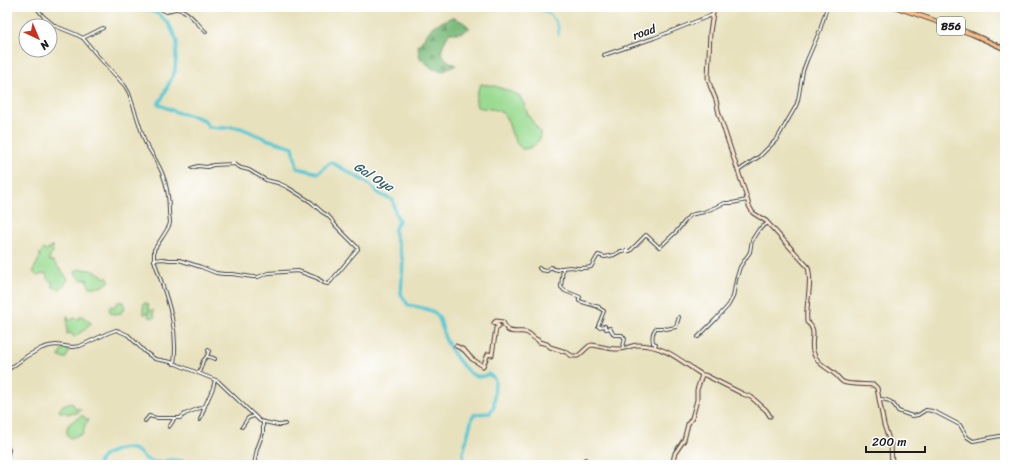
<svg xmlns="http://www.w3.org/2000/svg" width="1012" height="472" viewBox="0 0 1012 472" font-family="Sriracha,sans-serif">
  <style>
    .grass { fill: #9adb91; stroke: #5b7c56 }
    .forest { fill: url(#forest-firs); stroke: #4c6c4c }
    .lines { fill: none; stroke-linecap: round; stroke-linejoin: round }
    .canal { stroke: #5dc9d4; stroke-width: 2 }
    .river { stroke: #5dc9d4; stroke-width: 3.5 }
    .minor-casing { stroke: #3b3a34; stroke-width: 4 }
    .secondary-casing { stroke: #3b3a34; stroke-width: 5 }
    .primary-casing { stroke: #3b3a34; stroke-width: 5.5 }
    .minor { stroke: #fff; stroke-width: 2 }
    .secondary { stroke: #fce5d0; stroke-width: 3 }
    .primary { stroke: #f8bd89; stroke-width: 3.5 }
    .labels { text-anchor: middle; stroke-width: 3; stroke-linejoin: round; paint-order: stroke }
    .shield { fill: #fff; stroke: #606060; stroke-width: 1 }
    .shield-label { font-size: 11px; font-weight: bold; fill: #1c1c1c }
    .street-label { font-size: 12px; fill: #1c1c1c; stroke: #fff }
    .water-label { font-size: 13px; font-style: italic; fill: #366166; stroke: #fff }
  </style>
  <defs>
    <pattern id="forest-firs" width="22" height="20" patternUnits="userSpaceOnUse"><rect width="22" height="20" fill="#7bbb7b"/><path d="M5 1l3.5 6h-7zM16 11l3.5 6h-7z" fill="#649764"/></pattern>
  </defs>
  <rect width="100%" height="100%" fill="#fff"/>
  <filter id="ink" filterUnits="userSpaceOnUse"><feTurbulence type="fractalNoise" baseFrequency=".025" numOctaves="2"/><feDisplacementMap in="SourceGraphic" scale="8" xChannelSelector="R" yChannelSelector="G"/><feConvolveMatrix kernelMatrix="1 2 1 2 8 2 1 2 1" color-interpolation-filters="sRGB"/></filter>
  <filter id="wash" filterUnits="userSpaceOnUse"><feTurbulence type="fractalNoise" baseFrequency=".012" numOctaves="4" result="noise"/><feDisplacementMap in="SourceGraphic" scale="16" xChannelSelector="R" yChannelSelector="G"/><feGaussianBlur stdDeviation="0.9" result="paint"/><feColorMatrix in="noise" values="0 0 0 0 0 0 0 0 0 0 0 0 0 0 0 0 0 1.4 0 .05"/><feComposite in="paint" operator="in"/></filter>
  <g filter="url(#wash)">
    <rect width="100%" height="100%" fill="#e8e1bd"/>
    <g class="grass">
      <path d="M 481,84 L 495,86 L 519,95 L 525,106 L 528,115 L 540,132 L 540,139 C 534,146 531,149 522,149 C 518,145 515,142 513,136 C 509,128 509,116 499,111 C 492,108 484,109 477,107 C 474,97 477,93 481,84 Z"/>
      <path d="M 52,246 L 53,247 L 52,249 L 53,251 L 49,259 L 50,261 L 53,261 L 68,279 L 65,284 L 60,289 L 54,288 L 52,286 L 53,282 C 47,281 47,278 46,273 L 38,276 L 35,274 L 33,271 L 40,257 L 40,255 L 39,254 L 44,249 L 46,251 Z"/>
      <path d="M 80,269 C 89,269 98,271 105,278 L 107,277 L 109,279 L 109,282 L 101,287 L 90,287 L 87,282 L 87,279 L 82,280 L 78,277 L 75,273 L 77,270 Z"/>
      <polygon points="118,302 123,302 125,309 123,310 121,313 114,314 111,313 109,309 111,306 114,307"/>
      <path d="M 144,303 L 146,303 L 149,305 L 148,307 L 149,311 L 152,310 L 154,311 L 153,314 L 155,316 L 154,318 L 149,317 L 148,312 L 147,312 L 145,315 C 142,312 143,308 144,303 Z"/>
      <polygon points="81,315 92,324 89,326 88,325 87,328 74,337 71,333 67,334 67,316 68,316 69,320 70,321 74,318 79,319"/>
      <polygon points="62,347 72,348 72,349 68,350 68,354 66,358 59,357 61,351 63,351"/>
      <polygon points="71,403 73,404 76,409 80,409 80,411 76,413 69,413 69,414 68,415 66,412 62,413 59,411 63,405"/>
      <path d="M 81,416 L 84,416 L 86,420 L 88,419 L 89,421 L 85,424 L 83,434 L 70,438 C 67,434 68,437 67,432 C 66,422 75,421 81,416 Z"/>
    </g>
    <path class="forest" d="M 452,17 L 463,22 L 470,28 L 460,33 L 449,33 L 443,45 L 441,52 C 445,59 449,62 456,65 L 444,71 L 433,69 L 420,58 L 418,46 L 433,26 Z"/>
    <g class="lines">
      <path class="canal" d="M 531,7 C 536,9 543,10 548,13 C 551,15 551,18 555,20 L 559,29 L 558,31 L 559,35"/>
      <g class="river">
        <path d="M 142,7 L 158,14 L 169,24 L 177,41 L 175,71 L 162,98 L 158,104 L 176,112 L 196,117 L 204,120 L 208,127 L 222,128 L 233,127 L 241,128 L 266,139 L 293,147 L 297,168 L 318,173 L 331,162 L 366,182 L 381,195 L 393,200 L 395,212 L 399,220 L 394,231 L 403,261 L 401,294 L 408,305 C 416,307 430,308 435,313 C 442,318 442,331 445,338 C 450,349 465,373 476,376 C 480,377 485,376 488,374 L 494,378 L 495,380 L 494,406 L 490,413 L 475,414 L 472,418 L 463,453 L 464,465"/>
        <path d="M 98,465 C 101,452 126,444 137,451 C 145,456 143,460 155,462 C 163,464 162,461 169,460 C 178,459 185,462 193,465"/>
      </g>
    </g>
  </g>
  <g filter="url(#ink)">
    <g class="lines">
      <g class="minor-casing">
        <g id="minor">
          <path d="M 36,7 L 43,16 L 55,26 L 75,34 L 83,38 L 96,54 L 125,86 L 129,93 L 145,142 C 160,166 169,181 169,211 C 169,215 170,220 170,223 C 169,229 157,244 154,250 L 154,260 C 166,296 179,325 174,364"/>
          <path d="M 157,7 L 167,12 C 183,1 195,22 206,32"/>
          <polyline points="83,38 103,28"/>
          <polyline points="604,55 654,38 712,15"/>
          <polyline points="738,171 760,156 777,139 796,106 798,100 803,71 807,60 820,30 827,7"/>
          <polyline points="154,260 163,259 169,260 179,260 201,267 216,273 224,274 232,274 253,277 258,277 268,273 298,271 317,278 324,283 328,284 331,281 358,249 357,247 335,225 331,219 327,215 322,212 311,202 287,187 278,183 266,180 249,170 241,168 234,164 213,165 207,167 198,166 192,168"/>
          <path d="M 539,268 L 541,270 L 547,271 L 551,267 L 554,269 L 558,270 L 560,268 C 564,268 567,267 570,267 C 578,268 582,269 591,267 L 598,255 L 605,257 L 614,255 L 621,251 L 630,251 L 646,235 L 659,247 L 660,247 L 677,231 L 689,216 L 694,214 L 704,212 L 725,203 L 732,203 L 747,200"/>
          <polyline points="563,268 561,287 565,291 580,297 579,299 579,301 599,307 599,308 604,311 598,326 599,327 605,326 606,329 610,328 612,332 614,335 622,335 625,339 622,349"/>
          <polyline points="698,337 715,320 728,306 733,297 736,280 740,267 750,252 752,240 759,229 768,223"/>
          <path d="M 654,347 L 656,344 L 653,343 C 652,337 652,333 656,328 L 664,328 L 666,329 L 676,327 L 679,317"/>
          <path d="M 207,356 C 210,358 213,357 215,359"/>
          <polyline points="7,370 12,367 27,356 42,348 49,346 56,345 72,347 80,346 108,333 116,330 119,331 128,335 145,352 155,359 171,362 218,381 260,421 278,425 281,425 285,424"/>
          <polyline points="199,373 203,361 207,356 209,351 208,350"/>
          <path d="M 880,399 C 890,400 893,402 898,411 L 912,416 L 918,415 L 926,410 L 932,411 L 937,413 L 960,425 L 967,437 L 973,441 L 1005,435"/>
          <polyline points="200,420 205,406 213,388 215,380"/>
          <polyline points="145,421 149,416 157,418 174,418"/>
          <polyline points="169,427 173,421 174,418 180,418 185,414 205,406"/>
          <polyline points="242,427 248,418 254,416"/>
          <polyline points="7,446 9,450 7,457"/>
          <polyline points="585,459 588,462 594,465"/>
          <polyline points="254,465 257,449 263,433 263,422"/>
        </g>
      </g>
      <g class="secondary-casing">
        <g id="secondary">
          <path d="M 714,7 L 710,32 L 708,79 L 711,88 L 716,100 L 719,114 L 746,195 L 749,206 L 753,213 L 766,221 L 808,267 C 813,285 805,304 807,322 C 818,330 810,340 813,351 C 816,364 827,367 836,375 C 838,377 840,380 843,382 C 849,385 867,384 874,385 L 877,388 L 884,425 L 891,445 L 892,465"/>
          <path d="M 456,346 L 464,350 L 472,359 L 483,366 L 488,354 L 492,355 L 496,328 L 499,326 L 494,323 L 496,321 L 503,322 C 504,324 505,326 506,328 C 510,334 519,331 525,332 C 531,333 533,339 538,340 L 539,342 L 547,344 L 550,347 L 566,352 L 572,356 L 578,356 L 589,346 L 592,345 C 600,346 608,349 617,349 C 624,350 631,345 638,345 C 660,345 675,356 692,368 C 695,371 699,372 702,375 L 705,375 L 743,394 L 751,397 L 766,410 L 770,416"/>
          <polyline points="672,465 675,453 684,440 688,424 692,418 697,400 697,390 702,375"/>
        </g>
      </g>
      <g class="primary-casing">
        <polyline id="primary" points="896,7 972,34 1005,49"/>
      </g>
      <use href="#minor" class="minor"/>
      <use href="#secondary" class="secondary"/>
      <use href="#primary" class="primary"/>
    </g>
  </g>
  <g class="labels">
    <rect class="shield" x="937" y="17" width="28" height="18" rx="3"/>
    <g class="shield-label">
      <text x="951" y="30">B56</text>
    </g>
    <g class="street-label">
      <text transform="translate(644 32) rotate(-20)" y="4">road</text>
    </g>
    <g class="water-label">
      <text transform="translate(374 176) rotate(32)" y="5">Gal Oya</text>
    </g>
  </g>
  <rect width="1012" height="472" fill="none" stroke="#fff" stroke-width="24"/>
  <g transform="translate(38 38) rotate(136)"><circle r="19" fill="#ffffff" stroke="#a4a4a4"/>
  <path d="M0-3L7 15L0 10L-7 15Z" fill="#c8321e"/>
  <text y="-6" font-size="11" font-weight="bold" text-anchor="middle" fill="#1c1c1c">N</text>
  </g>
  <path d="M866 446v6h59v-6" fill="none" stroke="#1c1c1c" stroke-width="2"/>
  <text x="872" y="446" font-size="12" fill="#1c1c1c" stroke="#ffffff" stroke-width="3" paint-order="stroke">200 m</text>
</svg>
